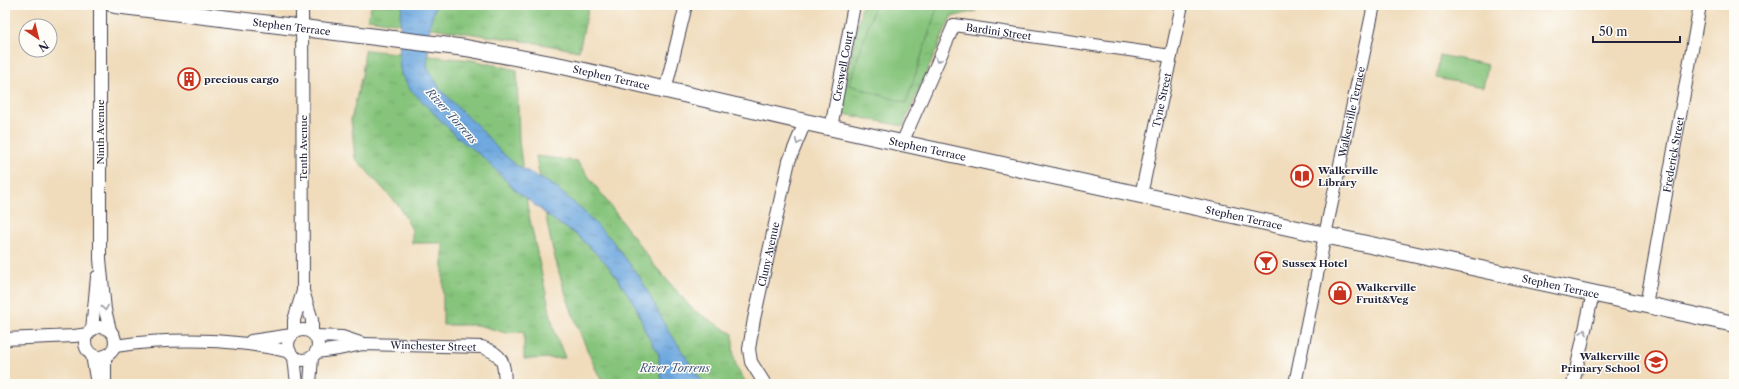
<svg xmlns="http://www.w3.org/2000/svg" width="1739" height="389" viewBox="0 0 1739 389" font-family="'Libre Caslon Text',serif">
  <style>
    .park { fill: url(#park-tufts); stroke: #54735b }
    .garden { fill: #86c47b; stroke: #54735b }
    .water { fill: url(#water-ripples); stroke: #49668d }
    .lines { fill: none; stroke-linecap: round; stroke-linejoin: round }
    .minor-casing { stroke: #413e4e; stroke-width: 14 }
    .major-casing { stroke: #413e4e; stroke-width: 18 }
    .minor { stroke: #fff; stroke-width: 12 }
    .major { stroke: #fff; stroke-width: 16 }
    .oneway { stroke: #9c9ca7 }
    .labels { text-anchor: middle; stroke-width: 3; stroke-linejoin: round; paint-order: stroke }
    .street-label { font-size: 10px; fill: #22223b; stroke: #fdfcf7 }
    .poi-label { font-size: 10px; font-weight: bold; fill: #22223b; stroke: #fdfcf7; text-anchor: start }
    .water-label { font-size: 11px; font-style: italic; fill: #41587d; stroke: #fdfcf7 }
  </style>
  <defs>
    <pattern id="park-tufts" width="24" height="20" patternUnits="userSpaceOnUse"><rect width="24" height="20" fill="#86c47b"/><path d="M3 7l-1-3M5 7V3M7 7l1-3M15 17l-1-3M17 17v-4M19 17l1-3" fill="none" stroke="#73a86b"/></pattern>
    <pattern id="water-ripples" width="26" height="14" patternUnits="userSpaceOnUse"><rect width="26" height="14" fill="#70a9df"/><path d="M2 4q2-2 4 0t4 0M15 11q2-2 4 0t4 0" fill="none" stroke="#5c89b6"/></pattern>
  </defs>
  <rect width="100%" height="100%" fill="#fdfcf7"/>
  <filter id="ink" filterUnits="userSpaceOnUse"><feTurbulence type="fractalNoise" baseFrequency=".025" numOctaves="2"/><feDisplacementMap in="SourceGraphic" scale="8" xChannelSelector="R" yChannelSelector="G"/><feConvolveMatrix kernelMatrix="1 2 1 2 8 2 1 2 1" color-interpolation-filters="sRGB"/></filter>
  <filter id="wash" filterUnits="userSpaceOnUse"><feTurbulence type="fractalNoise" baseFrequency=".012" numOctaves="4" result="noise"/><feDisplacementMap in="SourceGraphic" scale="16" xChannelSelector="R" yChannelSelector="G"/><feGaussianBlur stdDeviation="0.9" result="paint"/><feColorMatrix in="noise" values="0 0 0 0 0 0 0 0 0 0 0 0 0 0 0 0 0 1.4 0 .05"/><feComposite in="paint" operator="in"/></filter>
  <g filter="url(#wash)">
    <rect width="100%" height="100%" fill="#f0dcbb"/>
    <g class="park">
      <polygon points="372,5 589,5 579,51 531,42 367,19"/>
      <polygon points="862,5 974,5 976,11 951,17 903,126 839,113"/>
      <polygon points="365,50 472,60 517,70 519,141 528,211 554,330 565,358 524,359 524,331 506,333 478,325 443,325 443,243 412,243 412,230 400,207 355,158 351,120 362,75"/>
      <path d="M 536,156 L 577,161 L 655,266 L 693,310 L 733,334 C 733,356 733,367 748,384 L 603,384 C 584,346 566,300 555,258 C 546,225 542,190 536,156 Z"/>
    </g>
    <g class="garden">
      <polygon points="875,5 938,5 906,103 849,85"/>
      <polygon points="1440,55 1488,65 1483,87 1436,78"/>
    </g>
    <polygon class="water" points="403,5 436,5 430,24 427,67 441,90 463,113 478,126 499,150 516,165 553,185 583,211 611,239 641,279 666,326 698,376 705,384 664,384 659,370 659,355 645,331 636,307 628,294 607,264 577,235 555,221 513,188 484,158 458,138 409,88 401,74 399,62 401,13"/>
  </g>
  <g filter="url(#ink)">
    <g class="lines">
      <g class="minor-casing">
        <g id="minor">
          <polyline points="100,5 100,259 105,310 110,330"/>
          <polyline points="665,91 686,5"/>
          <path id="s1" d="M 831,128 L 854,5"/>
          <path id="s2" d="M 902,143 L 954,25 L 1171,56"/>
          <path id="s3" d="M 1141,195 L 1182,5"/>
          <polyline points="303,291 312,320 312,332"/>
          <path id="s4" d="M 1646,305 L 1700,5"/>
          <circle cx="100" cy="342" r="15"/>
          <circle cx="303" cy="345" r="15"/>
          <polyline points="92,330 97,277"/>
          <polyline points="294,333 294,320 303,291 302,5"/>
          <polyline points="316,336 342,337 363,344"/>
          <polyline points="5,339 74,336 88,334"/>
          <polyline points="251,341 292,335"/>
          <path d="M 115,346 C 170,338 236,338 290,352"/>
          <path id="s5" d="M 316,352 L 339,349 L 363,344 L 482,347 C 504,355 504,362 505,384"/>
          <polyline points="92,355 97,384"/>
          <polyline points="294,357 297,384"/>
          <polyline points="105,384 105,356"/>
          <polyline points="310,384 312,357"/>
          <path id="s6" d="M 765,384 L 751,362 L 749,349 L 754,319 L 789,161 L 805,122"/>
          <path id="s7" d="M 1295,384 L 1325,235 L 1374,5"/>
          <polyline points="1573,384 1593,293"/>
        </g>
      </g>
      <g class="major-casing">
        <g id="major">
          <path id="s8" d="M 115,5 L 466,48 L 567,67 L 805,122 L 1734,324"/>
        </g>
      </g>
      <use href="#minor" class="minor"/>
      <use href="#major" class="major"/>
    </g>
    <defs><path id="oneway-chevron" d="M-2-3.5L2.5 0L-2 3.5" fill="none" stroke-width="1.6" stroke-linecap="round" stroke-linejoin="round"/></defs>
    <g class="oneway">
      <use href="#oneway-chevron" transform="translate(938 60) rotate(114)"/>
      <use href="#oneway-chevron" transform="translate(798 142) rotate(114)"/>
      <use href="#oneway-chevron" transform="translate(105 308) rotate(81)"/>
      <use href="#oneway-chevron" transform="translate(1584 332) rotate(-78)"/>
    </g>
  </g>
  <defs>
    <g id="building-ring" transform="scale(1.15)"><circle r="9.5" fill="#fdfcf7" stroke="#c8321e" stroke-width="1.5"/><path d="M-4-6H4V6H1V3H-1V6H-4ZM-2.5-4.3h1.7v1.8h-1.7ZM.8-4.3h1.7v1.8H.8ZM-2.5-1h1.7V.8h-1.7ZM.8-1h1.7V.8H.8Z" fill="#c8321e"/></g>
    <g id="library-ring" transform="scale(1.15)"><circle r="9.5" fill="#fdfcf7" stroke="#c8321e" stroke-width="1.5"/><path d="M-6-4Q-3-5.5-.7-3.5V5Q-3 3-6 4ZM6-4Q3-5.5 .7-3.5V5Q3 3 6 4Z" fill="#c8321e"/></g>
    <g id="bar-ring" transform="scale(1.15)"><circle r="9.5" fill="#fdfcf7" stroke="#c8321e" stroke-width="1.5"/><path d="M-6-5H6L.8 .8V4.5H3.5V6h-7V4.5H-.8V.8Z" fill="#c8321e"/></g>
    <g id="shop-ring" transform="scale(1.15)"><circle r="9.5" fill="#fdfcf7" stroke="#c8321e" stroke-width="1.5"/><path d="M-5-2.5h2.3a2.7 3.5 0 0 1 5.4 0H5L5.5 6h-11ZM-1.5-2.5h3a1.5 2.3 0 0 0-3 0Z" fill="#c8321e"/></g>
    <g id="school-ring" transform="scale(1.15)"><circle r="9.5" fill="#fdfcf7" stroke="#c8321e" stroke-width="1.5"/><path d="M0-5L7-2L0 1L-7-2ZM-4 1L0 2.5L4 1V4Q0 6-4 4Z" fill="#c8321e"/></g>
  </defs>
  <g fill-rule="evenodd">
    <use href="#building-ring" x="189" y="79"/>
    <use href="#library-ring" x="1302" y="176"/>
    <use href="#bar-ring" x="1266" y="263"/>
    <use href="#shop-ring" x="1340" y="293"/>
    <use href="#school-ring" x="1656" y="362"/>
  </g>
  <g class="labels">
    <g class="street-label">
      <text dy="4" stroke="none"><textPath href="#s8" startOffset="178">Stephen Terrace</textPath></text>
      <text dy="4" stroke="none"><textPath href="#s2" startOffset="174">Bardini Street</textPath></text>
      <text dy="4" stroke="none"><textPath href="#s1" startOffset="63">Creswell Court</textPath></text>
      <text dy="4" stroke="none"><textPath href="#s8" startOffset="502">Stephen Terrace</textPath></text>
      <text dy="4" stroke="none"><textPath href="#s3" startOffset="97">Tyne Street</textPath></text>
      <text dy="4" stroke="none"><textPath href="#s7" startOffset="278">Walkerville Terrace</textPath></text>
      <text transform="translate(100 132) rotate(-90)" y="4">Ninth Avenue</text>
      <text transform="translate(303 148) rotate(-90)" y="4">Tenth Avenue</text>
      <text dy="4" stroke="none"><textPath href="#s8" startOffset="826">Stephen Terrace</textPath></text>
      <text dy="4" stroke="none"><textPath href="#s4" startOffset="153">Frederick Street</textPath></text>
      <text dy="4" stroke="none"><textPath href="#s8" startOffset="1150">Stephen Terrace</textPath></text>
      <text dy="4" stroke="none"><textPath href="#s6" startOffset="136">Cluny Avenue</textPath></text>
      <text dy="4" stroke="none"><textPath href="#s8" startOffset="1474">Stephen Terrace</textPath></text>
      <text dy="4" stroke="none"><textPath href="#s5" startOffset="118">Winchester Street</textPath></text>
    </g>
    <g class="poi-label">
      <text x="204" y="83">precious cargo</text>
      <text x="1318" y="174">Walkerville<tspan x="1318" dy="12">Library</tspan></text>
      <text x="1282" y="267">Sussex Hotel</text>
      <text x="1356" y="291">Walkerville<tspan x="1356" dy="12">Fruit&amp;Veg</tspan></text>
      <text x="1640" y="360" text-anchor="end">Walkerville<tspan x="1640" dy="12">Primary School</tspan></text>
    </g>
    <g class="water-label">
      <text transform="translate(452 116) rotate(48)" y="4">River Torrens</text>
      <text x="675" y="372">River Torrens</text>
    </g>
  </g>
  <rect width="1739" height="389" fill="none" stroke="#fdfcf7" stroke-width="20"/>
  <g transform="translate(38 38) rotate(145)"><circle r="19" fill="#fdfcf7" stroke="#a5a5ac"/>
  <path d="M0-3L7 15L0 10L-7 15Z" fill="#c8321e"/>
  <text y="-6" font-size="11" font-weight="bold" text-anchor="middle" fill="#22223b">N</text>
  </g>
  <path d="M1593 36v6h87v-6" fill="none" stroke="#22223b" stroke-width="2"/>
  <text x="1599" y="36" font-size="12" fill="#22223b" stroke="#fdfcf7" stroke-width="3" paint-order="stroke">50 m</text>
</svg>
